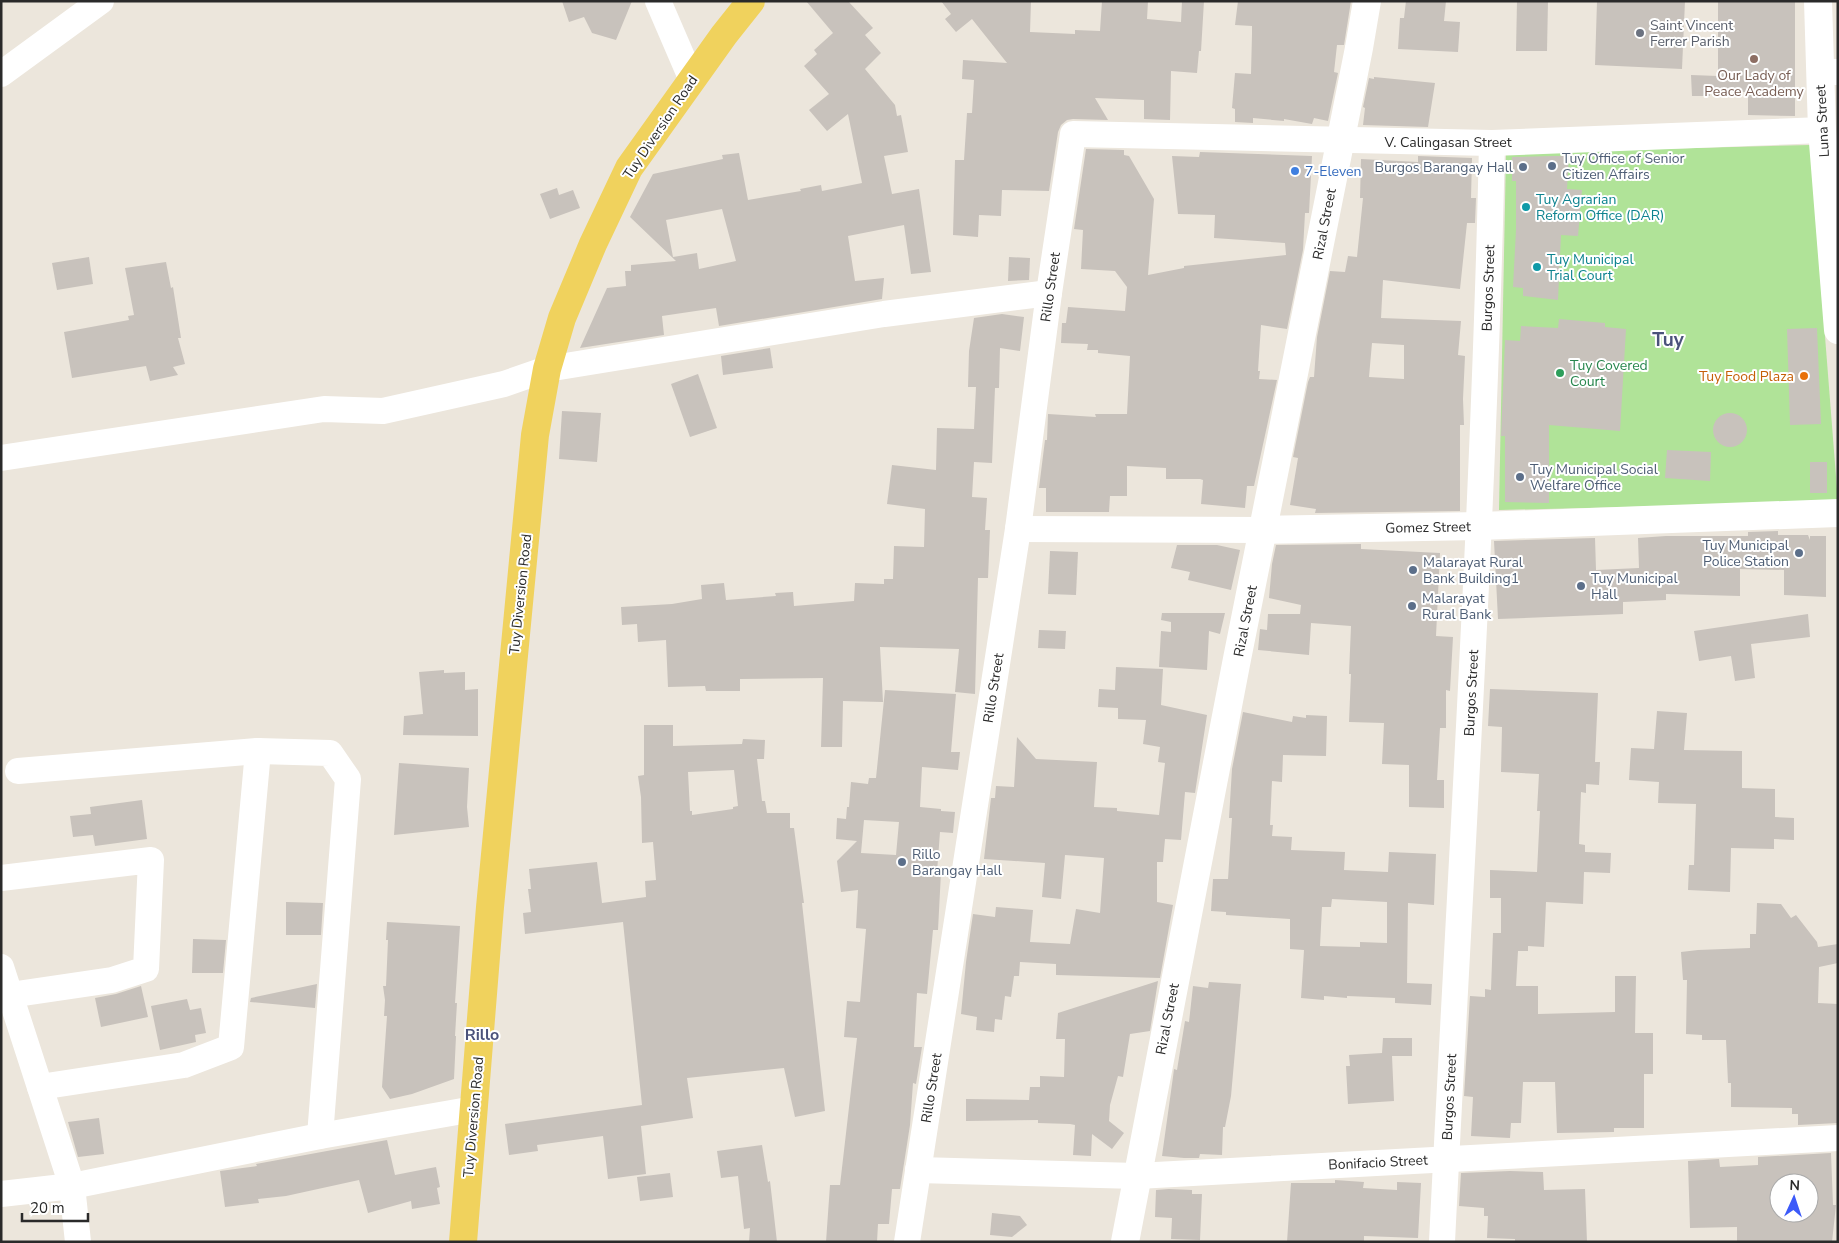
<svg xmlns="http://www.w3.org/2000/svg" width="1839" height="1243" viewBox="0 0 1839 1243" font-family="'Nunito Sans',sans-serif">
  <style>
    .green { fill: #b0e398 }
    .building { fill: #c8c2bc; fill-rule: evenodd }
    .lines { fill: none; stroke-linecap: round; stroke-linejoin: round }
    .minor { stroke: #fff; stroke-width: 26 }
    .tertiary { stroke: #fff; stroke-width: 28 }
    .secondary { stroke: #fff; stroke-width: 28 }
    .primary { stroke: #f0d25d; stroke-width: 28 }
    .worship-dot { fill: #6b7280; stroke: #fff; stroke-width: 2 }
    .education-dot { fill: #8d6e63; stroke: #fff; stroke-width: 2 }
    .service-dot { fill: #5c6f8a; stroke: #fff; stroke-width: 2 }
    .shop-dot { fill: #3f7fe0; stroke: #fff; stroke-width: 2 }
    .culture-dot { fill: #0f9aa8; stroke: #fff; stroke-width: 2 }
    .leisure-dot { fill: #2e9e5b; stroke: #fff; stroke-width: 2 }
    .food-dot { fill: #e8710a; stroke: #fff; stroke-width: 2 }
    .labels { text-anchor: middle; stroke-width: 4; stroke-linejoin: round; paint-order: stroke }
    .worship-label { font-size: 14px; fill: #5b616d; stroke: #fff; text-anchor: start }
    .education-label { font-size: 14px; fill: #785e54; stroke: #fff }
    .street-label { font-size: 14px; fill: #2a2a2a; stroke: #fff }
    .service-label { font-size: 14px; fill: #4e5e75; stroke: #fff; text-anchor: start }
    .shop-label { font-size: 14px; fill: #366cbe; stroke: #fff; text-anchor: start }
    .culture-label { font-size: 14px; fill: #0d838f; stroke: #fff; text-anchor: start }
    .leisure-label { font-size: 14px; fill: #27864d; stroke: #fff; text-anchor: start }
    .food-label { font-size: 14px; fill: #c56008; stroke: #fff; text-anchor: end }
    .quarter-label { font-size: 16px; font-weight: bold; fill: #4b527b; stroke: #fff }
    .district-label { font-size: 19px; font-weight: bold; fill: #4b527b; stroke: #fff }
  </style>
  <rect width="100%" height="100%" fill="#ece6dc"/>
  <polygon class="green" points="1810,145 1838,502 1499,510 1506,153"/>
  <g class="building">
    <polygon points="562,1 632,1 616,40 592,33 584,17 569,22"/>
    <path d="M 806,1 L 848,1 L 873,28 L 865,35 L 881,53 L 865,69 L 895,105 L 897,116 L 901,115 L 908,152 L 884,156 L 892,194 L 919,189 L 931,272 L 911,274 L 904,225 L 848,236 L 855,281 L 884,278 L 882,299 L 719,326 L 716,308 L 662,316 L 664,335 L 580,348 L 607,288 L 626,286 L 625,271 L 631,271 L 631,265 L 676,261 L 630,217 L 653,174 L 723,159 L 722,155 L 739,153 L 748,200 L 801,191 L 800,189 L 821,185 L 822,191 L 862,183 L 848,114 L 827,131 L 809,110 L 829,94 L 804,66 L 817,54 L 814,50 L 833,33 ZM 722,209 L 736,261 L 699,269 L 697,253 L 673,257 L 666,220 Z"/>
    <polygon points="941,1 1031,1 1030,32 1075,34 1075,30 1100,31 1102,1 1148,1 1147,19 1181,22 1182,1 1204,1 1201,51 1199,51 1197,73 1171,71 1170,120 1144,119 1144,100 1095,98 1108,120 1073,119 1067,120 1061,125 1058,132 1049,191 1002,190 1001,216 979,215 978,237 953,235 955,160 964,160 967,113 972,113 974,80 962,79 963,60 1007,63 972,19 956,32 945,19 951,14"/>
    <polygon points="1238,1 1351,1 1344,45 1337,45 1334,72 1338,73 1328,121 1314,118 1312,124 1284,119 1284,121 1253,118 1253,123 1235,122 1235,109 1232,108 1235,73 1251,74 1252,34 1252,26 1235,25"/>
    <polygon points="1406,1 1446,1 1444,21 1460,22 1458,52 1398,49 1400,18 1404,18"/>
    <polygon points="1517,1 1548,1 1547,51 1516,51"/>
    <polygon points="1597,1 1685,1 1682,69 1595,65"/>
    <polygon points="1718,1 1795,1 1795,116 1748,115 1748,92 1710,92 1710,96 1692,96 1691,75 1718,76"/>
    <polygon points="1374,77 1435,83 1428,127 1363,125 1365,108 1363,107 1369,78 1374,79"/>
    <polygon points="1086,149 1124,150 1124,155 1129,156 1154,199 1148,275 1184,268 1184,266 1286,255 1285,243 1214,238 1215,215 1178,214 1172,156 1199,157 1200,152 1312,156 1309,213 1305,213 1303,250 1287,329 1261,325 1258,371 1260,371 1259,379 1277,380 1254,486 1247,486 1245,508 1201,504 1203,480 1200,479 1166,479 1166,468 1127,466 1127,496 1110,496 1109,512 1046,512 1046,488 1039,488 1045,440 1047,440 1048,414 1096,417 1095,414 1127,414 1130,356 1098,353 1098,350 1087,350 1088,344 1061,343 1062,323 1066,323 1068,307 1125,311 1127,287 1115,271 1081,269 1083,230 1074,229"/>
    <path d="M 1418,156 L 1472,158 L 1471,198 L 1476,198 L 1475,223 L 1467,223 L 1460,289 L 1383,280 L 1381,318 L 1461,321 L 1458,355 L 1465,356 L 1463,399 L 1464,425 L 1460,425 L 1460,511 L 1315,513 L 1316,509 L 1290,505 L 1298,458 L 1293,457 L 1308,382 L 1310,377 L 1314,377 L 1317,337 L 1330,271 L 1345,272 L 1348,256 L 1357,257 L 1363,198 L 1360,198 L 1361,159 L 1418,162 ZM 1372,343 L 1404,345 L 1404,379 L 1369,377 Z"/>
    <polygon points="1554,156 1569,156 1567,189 1582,190 1578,236 1561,235 1558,300 1523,296 1523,288 1513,287 1516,230 1516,181 1512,181 1512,157"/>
    <polygon points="557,188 559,195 573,190 580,208 550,219 540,194"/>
    <polygon points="89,257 93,284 57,290 52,263"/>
    <polygon points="1009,257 1030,258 1029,280 1008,281"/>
    <polygon points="166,262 171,288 173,287 181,338 178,338 185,364 173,367 178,375 150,381 146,366 72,378 64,332 129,320 128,316 134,315 125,268"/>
    <polygon points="1002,314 1024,317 1020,351 1000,348 999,388 995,388 992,463 974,462 972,497 987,498 985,530 990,530 988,578 978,578 975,694 955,692 959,649 880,647 883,702 843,701 842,747 821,747 823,678 740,679 740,691 706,691 705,686 668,687 666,640 638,642 637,624 622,625 621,607 672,604 702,599 701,585 724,583 726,600 776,596 775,593 793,592 794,606 854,601 855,583 884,584 884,579 893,579 894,546 924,547 925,509 887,504 892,465 936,470 937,428 974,429 976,387 968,387 969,351 974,318"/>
    <polygon points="1559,319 1605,323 1605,327 1626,329 1620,431 1549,425 1549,503 1505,502 1505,436 1501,436 1505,340 1520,341 1521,326 1558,328"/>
    <polygon points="1817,328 1821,424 1790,425 1787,329"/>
    <polygon points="770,348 773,368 723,375 721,356"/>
    <polygon points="698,374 717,428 690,437 671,384"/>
    <polygon points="562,411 601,413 597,462 559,459"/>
    <circle cx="1730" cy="430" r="17"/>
    <polygon points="1667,450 1711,452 1710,481 1665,478"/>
    <rect x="1810" y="462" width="17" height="31"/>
    <polygon points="1778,531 1778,535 1808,535 1810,540 1810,536 1826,536 1826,597 1784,595 1784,570 1740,569 1740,596 1666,594 1666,600 1623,602 1623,614 1498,619 1494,541 1595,538 1596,570 1639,568 1638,538 1666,536 1748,536 1748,532"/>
    <polygon points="1361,544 1361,549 1440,553 1436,636 1453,637 1450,691 1446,690 1446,728 1440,728 1437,780 1444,780 1444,808 1409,807 1409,765 1382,764 1384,723 1349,722 1351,674 1349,674 1351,626 1311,623 1309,655 1258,650 1260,629 1267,630 1268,614 1300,614 1301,605 1269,598 1272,564 1276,545"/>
    <polygon points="1177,545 1217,545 1240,550 1231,590 1188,580 1190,572 1171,568"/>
    <polygon points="1050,551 1078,552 1076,595 1048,594"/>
    <polygon points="1162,613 1225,613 1220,634 1209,631 1207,670 1159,667 1161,631 1171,632 1171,622 1161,620"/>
    <polygon points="1808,614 1810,637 1751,644 1755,678 1735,681 1731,656 1699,661 1694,631"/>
    <polygon points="1039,630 1066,631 1065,649 1038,648"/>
    <polygon points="1116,667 1163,669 1161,705 1207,715 1195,793 1185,792 1181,840 1165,839 1163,862 1157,862 1157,902 1173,905 1160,978 1056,975 1056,964 1020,962 1019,976 1014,976 1011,997 1005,996 1002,1020 995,1019 994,1032 976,1030 977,1017 961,1014 966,962 973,914 995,917 996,907 1033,910 1030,942 1070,944 1076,909 1100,913 1104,858 1065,855 1061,899 1042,897 1045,863 984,859 991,798 995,798 996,786 1014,787 1017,737 1036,759 1097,762 1094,807 1117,808 1117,811 1159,815 1165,763 1158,762 1160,747 1143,744 1146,720 1118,719 1118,708 1098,707 1099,689 1115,690"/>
    <polygon points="444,670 444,673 465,672 465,690 478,689 478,736 403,735 404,716 423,714 419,672"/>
    <polygon points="1490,689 1598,693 1595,762 1600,762 1599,785 1586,784 1586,793 1581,792 1579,844 1585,845 1585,852 1611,853 1610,873 1584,872 1583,904 1546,902 1544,947 1528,946 1528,951 1518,951 1516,986 1538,986 1538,1014 1615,1012 1615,976 1636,976 1635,1033 1653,1033 1653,1074 1644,1074 1644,1128 1614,1128 1614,1132 1557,1133 1555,1082 1523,1082 1521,1123 1511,1123 1510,1138 1471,1136 1473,1097 1464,1096 1470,996 1485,997 1485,989 1491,990 1493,933 1501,933 1501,898 1490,898 1490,870 1537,872 1540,811 1537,811 1539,774 1501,772 1502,727 1488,726"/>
    <path d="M 885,690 L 956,694 L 951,752 L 960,752 L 958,770 L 922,767 L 920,807 L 941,809 L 941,811 L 955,812 L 953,833 L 940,832 L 937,872 L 941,872 L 938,930 L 933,930 L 927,994 L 917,993 L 914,1047 L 922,1047 L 916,1084 L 913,1083 L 910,1125 L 900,1189 L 892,1189 L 889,1224 L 878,1224 L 877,1242 L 826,1242 L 830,1185 L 840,1185 L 857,1038 L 844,1037 L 847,1001 L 860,1002 L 866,929 L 856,928 L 858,890 L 841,892 L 837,861 L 857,841 L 836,839 L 837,818 L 846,819 L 847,807 L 849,807 L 851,782 L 868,784 L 869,778 L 876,778 ZM 864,820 L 899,822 L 896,855 L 861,853 Z"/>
    <polygon points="1657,711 1687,713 1684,750 1742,751 1742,788 1775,789 1775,817 1794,818 1794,840 1774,839 1774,849 1731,848 1730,892 1688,890 1689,865 1694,865 1696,804 1658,803 1659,782 1629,780 1631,748 1654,749"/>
    <path d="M 1243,712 L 1292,722 L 1293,716 L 1306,718 L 1306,715 L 1327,716 L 1326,756 L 1283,755 L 1282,782 L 1272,781 L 1270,825 L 1273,825 L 1272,836 L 1292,837 L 1291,850 L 1345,852 L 1344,870 L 1388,872 L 1389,852 L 1436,854 L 1434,905 L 1408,903 L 1407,983 L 1432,984 L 1431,1005 L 1395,1003 L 1395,998 L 1347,996 L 1347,998 L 1324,996 L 1324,1000 L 1301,998 L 1304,950 L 1290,949 L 1290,919 L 1226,915 L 1226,912 L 1211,911 L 1213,879 L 1228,879 L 1232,818 L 1229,818 L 1232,769 ZM 1332,899 L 1387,902 L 1387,943 L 1360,942 L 1360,947 L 1320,946 L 1322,907 L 1331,907 Z"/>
    <path d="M 644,725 L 673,725 L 673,746 L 742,744 L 743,739 L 765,740 L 764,759 L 757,759 L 762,801 L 765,801 L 767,813 L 790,813 L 790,828 L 794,828 L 804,903 L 802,903 L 825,1111 L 795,1117 L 784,1068 L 687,1078 L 693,1118 L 641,1126 L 646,1174 L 608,1179 L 603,1136 L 537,1145 L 538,1151 L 509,1155 L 505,1124 L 642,1105 L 623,922 L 525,934 L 523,913 L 531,912 L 528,889 L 531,889 L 529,869 L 597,862 L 602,903 L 646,897 L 645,881 L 656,880 L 653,842 L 642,843 L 641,797 L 638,776 L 644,775 ZM 734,770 L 738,806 L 733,807 L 733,809 L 692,815 L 692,811 L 690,811 L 688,772 Z"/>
    <polygon points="399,763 469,768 467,807 469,827 394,835"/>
    <polygon points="142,800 147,839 95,846 93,835 73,837 70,816 91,814 90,807"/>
    <polygon points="286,902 323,903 321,935 286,935"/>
    <polygon points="1757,903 1781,904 1791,918 1796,915 1817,942 1818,947 1838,944 1838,963 1819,967 1818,1003 1838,1004 1838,1123 1798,1125 1798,1114 1792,1114 1792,1108 1731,1107 1731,1083 1728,1083 1726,1040 1702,1040 1702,1035 1686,1034 1687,980 1683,980 1681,952 1698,950 1750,948 1750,934 1756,934"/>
    <polygon points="387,922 460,926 455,1003 457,1003 455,1036 456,1036 454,1079 412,1094 390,1099 382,1087 387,1016 384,1016 385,1000 383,986 386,986 388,940 386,940"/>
    <polygon points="193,939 226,940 223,973 192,973"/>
    <polygon points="1158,981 1150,1031 1130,1034 1123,1077 1118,1076 1110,1105 1109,1121 1124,1133 1112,1149 1092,1134 1091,1156 1073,1155 1075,1125 1070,1124 1038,1123 1038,1120 966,1121 966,1099 1029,1100 1030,1087 1040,1087 1040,1076 1064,1077 1065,1039 1056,1039 1058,1013"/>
    <polygon points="1209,982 1241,984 1231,1096 1225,1127 1223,1127 1222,1155 1200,1154 1199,1158 1184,1158 1162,1156 1173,1077 1174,1069 1177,1070 1185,1021 1189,1022 1193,986 1208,988"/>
    <polygon points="317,984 315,1008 250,1002 251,998"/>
    <polygon points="141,986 148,1017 101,1027 95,998 116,994"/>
    <polygon points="187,999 190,1010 201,1008 206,1033 195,1035 196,1042 160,1050 151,1006"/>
    <polygon points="1383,1038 1412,1038 1412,1056 1392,1056 1394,1101 1348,1104 1346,1066 1350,1066 1349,1055 1382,1053"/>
    <polygon points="99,1118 104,1154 78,1157 68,1122"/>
    <polygon points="387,1140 395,1175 436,1167 440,1187 437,1188 440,1204 412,1209 411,1201 368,1213 359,1180 286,1196 258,1199 259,1203 225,1207 220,1171 257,1166 256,1164"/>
    <polygon points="762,1145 768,1182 770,1181 777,1242 749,1242 750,1228 744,1229 738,1176 721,1178 717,1151"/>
    <path d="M 1831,1153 L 1833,1205 L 1836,1205 L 1832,1242 L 1737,1242 L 1737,1227 L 1690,1228 L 1688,1161 L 1719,1159 L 1720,1167 L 1758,1165 L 1758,1157 ZM 1779,1183 L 1809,1183 L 1809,1213 L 1779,1213 Z"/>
    <polygon points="1510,1171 1543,1172 1544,1190 1585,1189 1587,1242 1515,1242 1515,1239 1487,1238 1488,1216 1484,1216 1484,1208 1459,1206 1461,1173"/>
    <polygon points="670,1173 673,1197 640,1201 637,1177"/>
    <polygon points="1335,1180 1364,1182 1363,1188 1397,1190 1397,1182 1421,1183 1418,1238 1364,1236 1364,1242 1287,1242 1291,1183 1335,1183"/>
    <polygon points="1169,1189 1192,1190 1192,1194 1202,1194 1200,1240 1171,1239 1172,1218 1155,1217 1156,1190"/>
    <polygon points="992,1213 1020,1216 1027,1225 1012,1237 990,1235"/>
  </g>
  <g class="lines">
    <g class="minor">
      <polyline points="658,1 692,80"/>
      <polyline points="1820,72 1838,72"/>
      <polyline points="1,74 101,1"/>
      <polyline points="1,458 324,409 383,411 504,384 547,369 884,314 1049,293"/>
      <polyline points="1018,529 1263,530"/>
      <polyline points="18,771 258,751 330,753 348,779 320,1136"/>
      <polyline points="1,878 151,860 146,969 112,980 10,995"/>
      <polyline points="1,967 72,1186 78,1242"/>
      <polyline points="40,1087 184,1065 231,1047 258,751"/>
      <polyline points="918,1170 1137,1176 1838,1138"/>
      <polyline points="1,1194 72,1186 320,1136 474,1109"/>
      <polyline points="907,1242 1018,529 1049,293 1073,134 1492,143 1822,130"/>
      <path d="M 1442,1242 C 1460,876 1484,510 1492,143"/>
    </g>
    <g class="tertiary">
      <polyline points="1818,1 1822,130 1838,330"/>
      <polyline points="1263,530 1480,526 1838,513"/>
    </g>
    <polyline class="secondary" points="1125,1242 1237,659 1359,48 1367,1"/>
    <polyline class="primary" points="463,1242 490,907 535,435 547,369 562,318 593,244 629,168 724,35 751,1"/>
  </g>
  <circle class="worship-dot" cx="1640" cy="33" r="5"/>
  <circle class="education-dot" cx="1754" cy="59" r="5"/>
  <g class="service-dot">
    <circle cx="1552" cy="166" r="5"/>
    <circle cx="1523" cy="167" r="5"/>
    <circle cx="1520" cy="477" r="5"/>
    <circle cx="1799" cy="553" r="5"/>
    <circle cx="1413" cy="570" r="5"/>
    <circle cx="1581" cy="586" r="5"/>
    <circle cx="1412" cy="606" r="5"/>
    <circle cx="902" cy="862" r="5"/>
  </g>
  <circle class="shop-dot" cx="1295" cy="171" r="5"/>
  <g class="culture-dot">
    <circle cx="1526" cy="207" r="5"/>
    <circle cx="1537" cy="267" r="5"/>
  </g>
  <circle class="leisure-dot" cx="1560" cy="373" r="5"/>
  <circle class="food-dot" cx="1804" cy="376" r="5"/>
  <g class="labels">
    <g class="worship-label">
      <text x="1650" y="30">Saint Vincent<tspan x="1650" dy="16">Ferrer Parish</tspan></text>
    </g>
    <g class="education-label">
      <text x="1754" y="80">Our Lady of<tspan x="1754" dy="16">Peace Academy</tspan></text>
    </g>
    <g class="street-label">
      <text transform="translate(1822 121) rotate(-93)" y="5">Luna Street</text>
      <text transform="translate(660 127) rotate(-56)" y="5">Tuy Diversion Road</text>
      <text x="1448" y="147">V. Calingasan Street</text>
      <text transform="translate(1324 224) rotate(-79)" y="5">Rizal Street</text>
      <text transform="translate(1050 287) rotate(-82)" y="5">Rillo Street</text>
      <text transform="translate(1488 288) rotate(-88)" y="5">Burgos Street</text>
      <text transform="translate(1428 527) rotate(-1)" y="5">Gomez Street</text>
      <text transform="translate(520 594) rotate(-84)" y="5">Tuy Diversion Road</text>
      <text transform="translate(1245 621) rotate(-79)" y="5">Rizal Street</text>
      <text transform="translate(993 688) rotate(-81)" y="5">Rillo Street</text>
      <text transform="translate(1471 693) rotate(-87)" y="5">Burgos Street</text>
      <text transform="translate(1167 1019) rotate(-79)" y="5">Rizal Street</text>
      <text transform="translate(931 1088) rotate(-81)" y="5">Rillo Street</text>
      <text transform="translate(1449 1097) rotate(-87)" y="5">Burgos Street</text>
      <text transform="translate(473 1117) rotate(-85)" y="5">Tuy Diversion Road</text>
      <text transform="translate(1378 1162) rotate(-3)" y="5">Bonifacio Street</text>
    </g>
    <g class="service-label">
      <text x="1562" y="163">Tuy Office of Senior<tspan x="1562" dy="16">Citizen Affairs</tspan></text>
      <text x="1513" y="172" text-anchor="end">Burgos Barangay Hall</text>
      <text x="1530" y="474">Tuy Municipal Social<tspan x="1530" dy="16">Welfare Office</tspan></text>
      <text x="1789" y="550" text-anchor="end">Tuy Municipal<tspan x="1789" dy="16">Police Station</tspan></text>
      <text x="1423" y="567">Malarayat Rural<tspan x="1423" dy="16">Bank Building1</tspan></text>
      <text x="1591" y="583">Tuy Municipal<tspan x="1591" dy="16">Hall</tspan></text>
      <text x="1422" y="603">Malarayat<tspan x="1422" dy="16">Rural Bank</tspan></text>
      <text x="912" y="859">Rillo<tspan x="912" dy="16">Barangay Hall</tspan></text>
    </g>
    <g class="shop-label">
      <text x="1305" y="176">7-Eleven</text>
    </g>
    <g class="culture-label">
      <text x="1536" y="204">Tuy Agrarian<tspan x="1536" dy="16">Reform Office (DAR)</tspan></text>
      <text x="1547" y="264">Tuy Municipal<tspan x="1547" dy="16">Trial Court</tspan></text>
    </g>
    <g class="leisure-label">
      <text x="1570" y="370">Tuy Covered<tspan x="1570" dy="16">Court</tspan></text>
    </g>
    <g class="food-label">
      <text x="1794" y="381">Tuy Food Plaza</text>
    </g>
    <g class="quarter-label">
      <text x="482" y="1040">Rillo</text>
    </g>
    <g class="district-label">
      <text x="1668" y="346">Tuy</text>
    </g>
  </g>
  <rect width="1839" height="1243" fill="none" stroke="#2a2a2a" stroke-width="5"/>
  <g transform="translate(1794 1198) rotate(3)"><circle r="24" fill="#ffffff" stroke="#aaaaaa"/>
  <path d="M0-4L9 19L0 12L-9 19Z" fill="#3c5af9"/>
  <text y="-8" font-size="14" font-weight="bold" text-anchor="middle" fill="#2a2a2a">N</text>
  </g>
  <path d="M22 1213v8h66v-8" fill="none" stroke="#2a2a2a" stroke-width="2.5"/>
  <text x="30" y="1213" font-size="15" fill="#2a2a2a" stroke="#ffffff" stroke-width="4" paint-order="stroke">20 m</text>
</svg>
